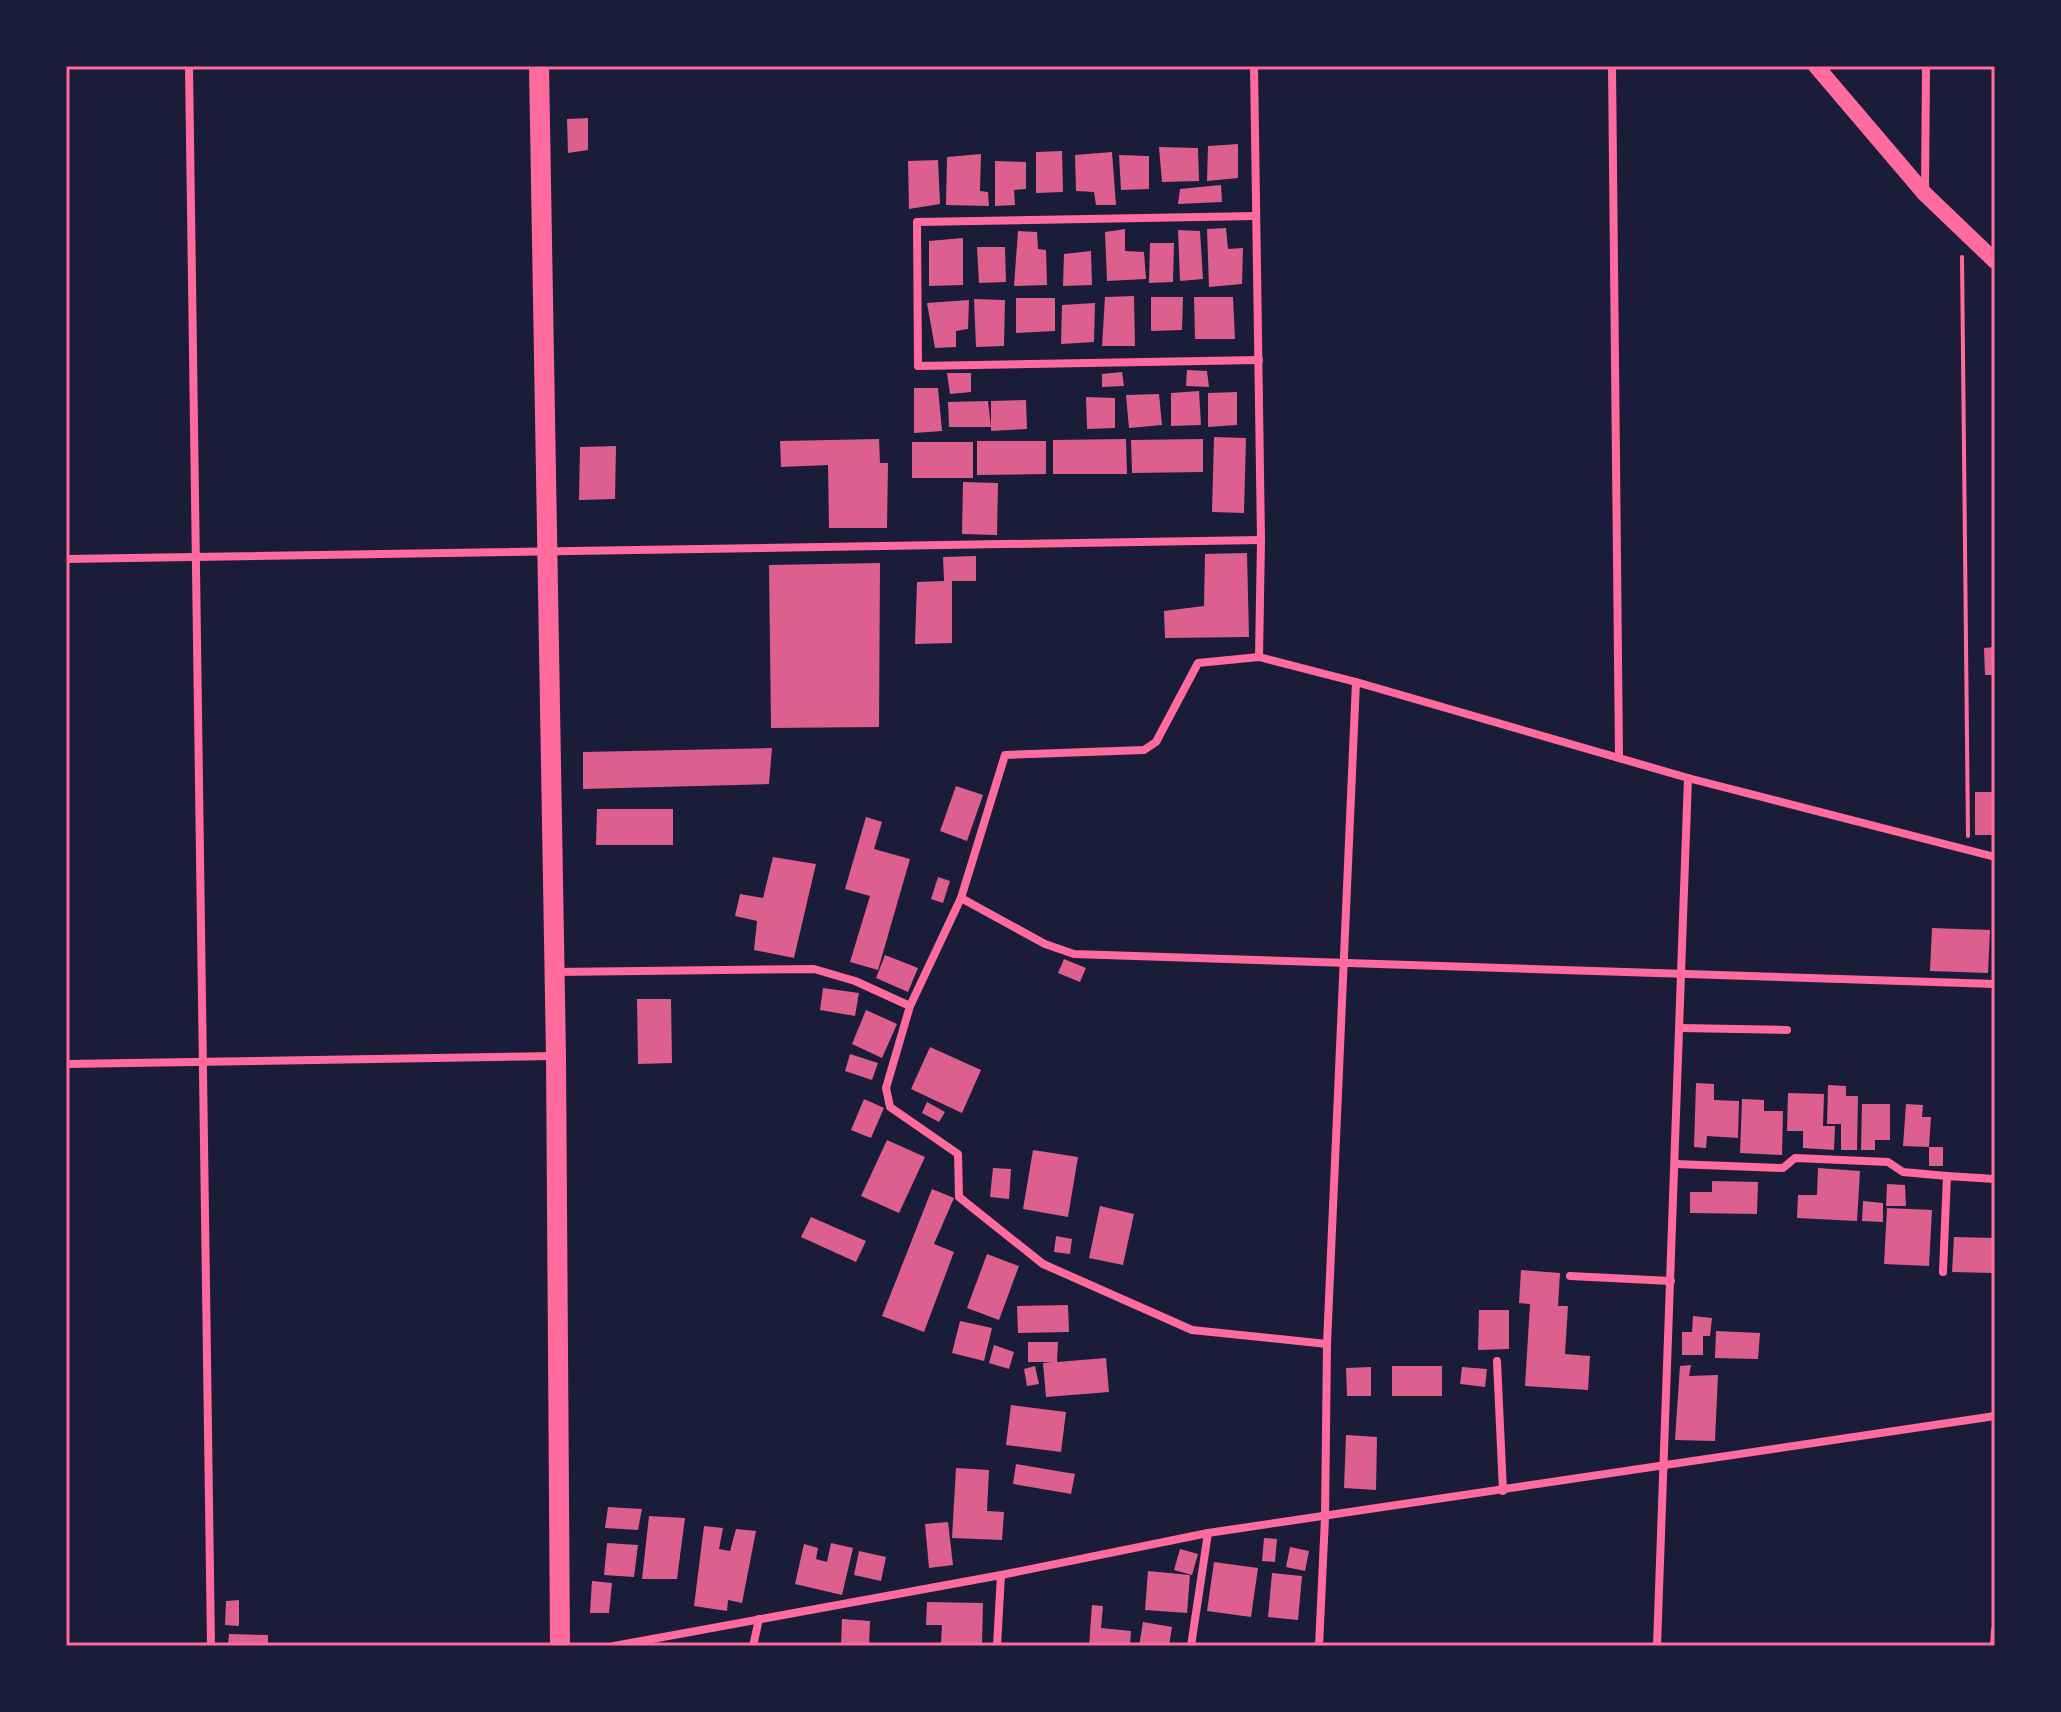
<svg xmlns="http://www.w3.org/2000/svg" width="2061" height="1712" viewBox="0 0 2061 1712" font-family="'Golos Text',sans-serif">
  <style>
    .building { fill: #dd5f8e }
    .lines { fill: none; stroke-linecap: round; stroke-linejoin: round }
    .path { stroke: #ff6b9d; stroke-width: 4 }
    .minor { stroke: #ff6b9d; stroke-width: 8 }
    .secondary { stroke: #ff6b9d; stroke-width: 16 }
    .primary { stroke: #ff6b9d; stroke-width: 20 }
    .neatline { fill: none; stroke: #ff6b9d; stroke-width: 3 }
  </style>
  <rect width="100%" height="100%" fill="#1b1b3a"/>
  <g class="building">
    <polygon points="588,118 588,150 568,153 567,119"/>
    <polygon points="1238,144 1238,178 1207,181 1208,146"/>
    <polygon points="1159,147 1198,148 1199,181 1162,182"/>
    <polygon points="1062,151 1063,192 1036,193 1036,152"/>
    <polygon points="1112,152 1116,205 1096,205 1094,192 1076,191 1075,155"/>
    <polygon points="981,154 980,191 988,192 989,206 946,205 947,157"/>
    <polygon points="1119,155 1149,156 1149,189 1121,190"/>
    <polygon points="938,160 940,204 909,209 908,161"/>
    <polygon points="995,161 1026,162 1026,189 1014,190 1015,205 995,206"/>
    <polygon points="1221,185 1222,202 1178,204 1180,189"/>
    <polygon points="1226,228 1228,249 1243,248 1242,284 1209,287 1207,229"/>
    <polygon points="1125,229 1125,251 1144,252 1146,279 1107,281 1105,232"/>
    <polygon points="1178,230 1200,231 1203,279 1180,281"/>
    <polygon points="1018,231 1037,232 1038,249 1046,250 1047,285 1014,286"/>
    <polygon points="963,238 963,285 929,286 929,241"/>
    <polygon points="1150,243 1174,243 1173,282 1149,283"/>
    <polygon points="977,247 1005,247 1006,282 979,283"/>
    <polygon points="1091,251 1092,285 1063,286 1064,254"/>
    <polygon points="1134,296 1135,346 1102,346 1105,297"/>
    <polygon points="1151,297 1183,297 1182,330 1151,331"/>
    <polygon points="1194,297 1233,297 1235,339 1195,339"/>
    <polygon points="1016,298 1055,298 1055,331 1016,333"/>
    <polygon points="974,299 1005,300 1004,346 976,347"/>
    <polygon points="969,300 968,329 956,331 956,347 935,348 927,303"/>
    <polygon points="1095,303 1094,342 1061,344 1062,305"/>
    <polygon points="1187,370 1207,371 1209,387 1186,386"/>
    <polygon points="1122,372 1124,386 1102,387 1102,374"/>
    <polygon points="947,373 971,373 971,392 950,394"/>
    <polygon points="914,388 938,388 942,431 914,433"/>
    <polygon points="1199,391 1201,425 1171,426 1171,393"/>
    <polygon points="1237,392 1237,425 1208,427 1208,393"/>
    <polygon points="1159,394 1162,425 1129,428 1126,395"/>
    <polygon points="1086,397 1115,398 1115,428 1087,429"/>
    <polygon points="1026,400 1027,429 991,431 991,427 949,427 948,402 988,401 991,427 991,401"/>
    <polygon points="1214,437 1246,438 1244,513 1212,512"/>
    <polygon points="879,439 880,463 888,463 887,528 829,528 828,465 781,467 780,441"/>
    <polygon points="1126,439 1127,474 1053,474 1053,440"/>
    <polygon points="1203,439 1203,472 1132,473 1131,440"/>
    <polygon points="977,441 1046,441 1046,474 977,475"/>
    <rect x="912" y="442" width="61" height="36"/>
    <polygon points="616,446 615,499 579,500 580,447"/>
    <polygon points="963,482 998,483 997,535 962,534"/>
    <polygon points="1247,553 1249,637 1165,638 1164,611 1204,606 1205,554"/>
    <polygon points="976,556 976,581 952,581 952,643 915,644 917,582 944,581 943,557"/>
    <polygon points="880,563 879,727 771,728 769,565"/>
    <polygon points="1995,647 1995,675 1985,675 1984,648"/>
    <polygon points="772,748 769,784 583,789 583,752"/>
    <polygon points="956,786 983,795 967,841 940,831"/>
    <rect x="1975" y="792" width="20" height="43"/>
    <polygon points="597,809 673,809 673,845 596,845"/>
    <polygon points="866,817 882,822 874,849 910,859 878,970 850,962 870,896 845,889"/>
    <polygon points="773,857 816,864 794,958 754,950 757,921 735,916 740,894 763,898"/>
    <polygon points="938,877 950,881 943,903 931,899"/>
    <polygon points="1932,928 1990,930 1988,973 1930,971"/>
    <polygon points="885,955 918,968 908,992 876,978"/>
    <polygon points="1064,959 1086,968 1080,982 1058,973"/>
    <polygon points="823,988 859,993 855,1016 820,1010"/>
    <polygon points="637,999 671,999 672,1063 638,1064"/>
    <polygon points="866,1010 897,1024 882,1058 852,1044"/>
    <polygon points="930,1047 981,1070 962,1113 911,1089"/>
    <polygon points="850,1054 878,1063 872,1080 845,1071"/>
    <polygon points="1696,1083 1714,1084 1714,1100 1739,1101 1738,1138 1707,1136 1706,1148 1694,1147"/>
    <polygon points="1828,1085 1846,1086 1846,1096 1858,1096 1857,1150 1841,1150 1841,1124 1827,1124"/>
    <polygon points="1788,1093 1824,1094 1823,1126 1835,1126 1834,1150 1803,1148 1803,1131 1787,1131"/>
    <polygon points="864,1099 884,1108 871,1138 851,1130"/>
    <polygon points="1742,1099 1764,1100 1764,1111 1783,1111 1782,1155 1740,1153"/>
    <polygon points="927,1102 945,1112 939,1122 922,1113"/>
    <polygon points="1862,1104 1890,1104 1890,1140 1875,1140 1875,1150 1861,1150"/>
    <polygon points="1906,1104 1923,1105 1922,1117 1931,1117 1929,1147 1903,1146"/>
    <polygon points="887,1140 925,1157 899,1213 861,1196"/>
    <rect x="1929" y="1147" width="14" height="19"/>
    <polygon points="1033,1150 1078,1157 1068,1217 1023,1209"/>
    <polygon points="993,1168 1011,1169 1009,1199 990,1197"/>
    <polygon points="1818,1168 1860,1171 1857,1221 1797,1218 1798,1195 1817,1195"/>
    <polygon points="1712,1181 1758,1182 1757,1214 1690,1213 1690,1192 1712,1192"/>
    <polygon points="1887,1184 1905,1185 1906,1206 1886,1206"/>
    <polygon points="932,1189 954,1198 934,1244 954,1252 924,1332 882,1316"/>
    <polygon points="1863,1201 1883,1203 1883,1222 1862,1221"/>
    <polygon points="1100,1206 1134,1214 1123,1265 1089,1258"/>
    <polygon points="1887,1208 1932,1210 1929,1266 1884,1264"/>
    <polygon points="811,1217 866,1241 856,1262 801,1237"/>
    <polygon points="1056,1236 1072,1239 1070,1254 1054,1252"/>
    <polygon points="1954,1237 1995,1238 1994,1273 1952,1272"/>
    <polygon points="987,1254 1019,1266 999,1320 967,1308"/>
    <polygon points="1521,1270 1560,1273 1558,1306 1568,1306 1565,1354 1590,1356 1588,1390 1525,1386 1530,1304 1519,1303"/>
    <polygon points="1068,1305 1069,1332 1018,1333 1017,1306"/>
    <polygon points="1479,1310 1509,1310 1509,1349 1478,1350"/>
    <polygon points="1693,1316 1712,1318 1710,1336 1703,1336 1703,1355 1682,1355 1682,1332 1692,1332"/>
    <polygon points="960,1321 992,1328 984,1361 952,1353"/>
    <polygon points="1716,1331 1760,1333 1758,1359 1715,1358"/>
    <polygon points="1028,1342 1058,1342 1057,1362 1106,1358 1109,1392 1046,1397 1043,1363 1053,1362 1028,1362"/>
    <polygon points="994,1345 1014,1352 1009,1369 989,1363"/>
    <polygon points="1691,1365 1689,1376 1718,1375 1715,1441 1675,1440 1680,1366"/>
    <polygon points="1035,1366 1039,1384 1027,1386 1024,1369"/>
    <rect x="1392" y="1366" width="50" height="30"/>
    <polygon points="1371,1367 1371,1396 1347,1396 1346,1368"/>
    <polygon points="1462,1367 1487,1369 1485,1387 1460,1384"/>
    <polygon points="1011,1405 1066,1412 1061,1452 1006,1445"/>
    <polygon points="1346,1435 1377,1437 1376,1490 1344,1488"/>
    <polygon points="1016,1464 1075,1474 1071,1494 1013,1484"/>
    <polygon points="956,1468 989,1470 987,1511 1004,1512 1002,1540 952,1538"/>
    <polygon points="608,1507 642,1509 638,1530 605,1528"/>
    <polygon points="649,1516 685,1518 677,1579 642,1579"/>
    <polygon points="948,1522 953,1565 929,1568 925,1524"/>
    <polygon points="704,1526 723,1528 719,1549 730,1551 736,1529 756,1531 742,1603 728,1600 727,1611 694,1606"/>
    <polygon points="1264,1538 1277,1539 1275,1562 1262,1561"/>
    <polygon points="607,1543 638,1545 634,1577 604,1575"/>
    <polygon points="831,1543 853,1548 842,1595 795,1584 804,1544 818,1548 816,1559 827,1562"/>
    <polygon points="1290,1547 1309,1551 1305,1571 1286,1567"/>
    <polygon points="1180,1549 1198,1554 1192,1575 1174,1570"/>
    <polygon points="859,1551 886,1557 881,1581 854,1575"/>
    <polygon points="1214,1562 1258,1568 1251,1617 1207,1611"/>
    <polygon points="1148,1571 1190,1575 1187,1613 1145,1610"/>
    <polygon points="1272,1573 1302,1576 1298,1620 1268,1617"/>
    <polygon points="592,1581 612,1583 609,1613 590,1613"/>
    <polygon points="239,1600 239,1626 225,1625 226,1601"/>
    <polygon points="927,1602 983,1603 982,1645 941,1643 942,1625 926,1625"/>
    <polygon points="1092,1605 1103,1606 1101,1628 1131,1631 1130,1646 1089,1646"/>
    <polygon points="842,1619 870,1621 869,1646 841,1646"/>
    <polygon points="1143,1622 1172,1627 1169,1646 1139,1646"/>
    <polygon points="229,1634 268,1635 268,1646 228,1646"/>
  </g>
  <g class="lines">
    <polyline class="path" points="1962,257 1968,836"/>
    <g class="minor">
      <polyline points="189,66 211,1646"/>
      <polyline points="1254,66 1261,540 1259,657"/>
      <polyline points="1612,66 1619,757"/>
      <polyline points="1925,193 1926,66"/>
      <polyline points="1256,216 917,222 918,366 1259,360"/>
      <polyline points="66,559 1261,540"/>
      <polyline points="1356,682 1688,778 1995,857"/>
      <polyline points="961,898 1045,944 1074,954 1995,984"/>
      <polyline points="556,972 814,969 855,981 910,1006 961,898 1005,755 1144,750 1156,742 1198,663 1259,657 1356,682 1327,1344 1325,1518 1319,1646"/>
      <polyline points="910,1006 886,1088 890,1107 958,1154 959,1197 1043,1264 1192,1330 1327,1344"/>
      <polyline points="1680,1028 1787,1030"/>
      <polyline points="66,1064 556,1056"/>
      <polyline points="1675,1164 1783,1168 1795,1158 1888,1162 1903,1172 1947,1176"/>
      <polyline points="1943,1272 1947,1176 1995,1179"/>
      <polyline points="1570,1276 1671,1281"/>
      <polyline points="1497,1361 1503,1491"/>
      <polyline points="614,1646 1001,1575 1208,1533 1995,1416"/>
      <polyline points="753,1646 759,1619"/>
      <polyline points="997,1646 1001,1575"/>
      <polyline points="1191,1646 1208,1533"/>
      <polyline points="1657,1646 1688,778"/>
      <polyline points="1994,1646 1995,1630"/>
    </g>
    <polyline class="secondary" points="1816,66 1925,194 1995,261"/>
    <polyline class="primary" points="539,66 556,1056 560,1646"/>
  </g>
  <rect width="2061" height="1712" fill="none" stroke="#1b1b3a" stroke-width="136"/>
  <rect x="68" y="68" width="1925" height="1576" class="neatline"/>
</svg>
